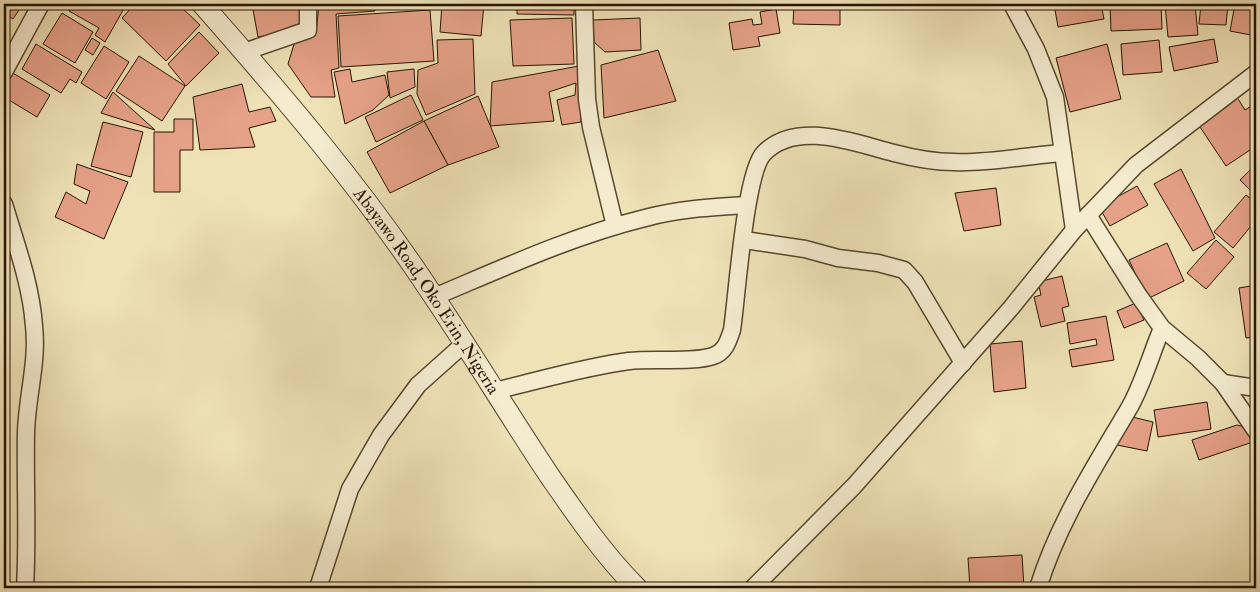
<svg xmlns="http://www.w3.org/2000/svg" width="1260" height="592" viewBox="0 0 1260 592" font-family="'IM FELL Double Pica',serif">
  <style>
    .building { fill: #e6a289; stroke: #261301 }
    .lines { fill: none; stroke-linecap: round; stroke-linejoin: round }
    .minor-casing { stroke: #58472e; stroke-width: 19 }
    .tertiary-casing { stroke: #58472e; stroke-width: 22 }
    .minor { stroke: #f5ecd0; stroke-width: 16 }
    .tertiary { stroke: #f5ecd0; stroke-width: 20 }
    .labels { text-anchor: middle; stroke-width: 4; stroke-linejoin: round; paint-order: stroke }
    .street-label { font-size: 18px; fill: #261301; stroke: #f5ecd0 }
  </style>
  <rect width="100%" height="100%" fill="#efe2b7"/>
  <filter id="stains"><feTurbulence type="fractalNoise" baseFrequency=".004" numOctaves="4"/><feColorMatrix values="0 0 0 0 .2 0 0 0 0 .09 0 0 0 0 .02 0 0 0 .5 -.17"/></filter>
  <radialGradient id="worn" r=".72"><stop offset=".6" stop-color="#630" stop-opacity="0"/><stop offset="1" stop-color="#630" stop-opacity=".3"/></radialGradient>
  <g class="building">
    <polygon points="9,4 23,4 13,19 4,13"/>
    <polygon points="73,4 123,4 126,5 105,42 95,35 99,28 69,11"/>
    <polygon points="135,4 178,4 200,25 166,61 122,18"/>
    <polygon points="252,4 298,4 303,28 258,37"/>
    <polygon points="319,4 374,4 375,11 336,14 339,68 331,70 335,97 311,97 288,64 295,41 316,33"/>
    <polygon points="442,4 484,4 481,36 440,32"/>
    <polygon points="517,4 574,4 574,15 517,14"/>
    <polygon points="794,4 831,4 831,7 840,8 840,25 793,24"/>
    <polygon points="1054,4 1101,4 1104,19 1058,27"/>
    <polygon points="1110,4 1161,4 1162,29 1111,31"/>
    <polygon points="1165,4 1195,4 1198,35 1168,37"/>
    <polygon points="1201,4 1228,4 1226,25 1199,24"/>
    <polygon points="1235,4 1256,4 1256,36 1230,31"/>
    <polygon points="776,9 780,33 758,37 760,46 733,50 729,23 752,19 753,25 762,24 760,12"/>
    <polygon points="430,10 434,61 341,67 338,16"/>
    <polygon points="62,13 93,32 75,63 43,44"/>
    <polygon points="572,18 574,64 513,66 510,20"/>
    <polygon points="640,18 641,50 605,52 594,42 593,20"/>
    <polygon points="199,32 219,53 186,86 168,64"/>
    <polygon points="92,38 100,43 93,55 85,50"/>
    <polygon points="473,39 475,94 426,115 417,94 418,70 438,63 437,40"/>
    <polygon points="1214,39 1218,62 1174,71 1169,47"/>
    <polygon points="1159,40 1162,72 1123,75 1121,44"/>
    <polygon points="36,44 82,72 76,83 70,79 61,93 22,69"/>
    <polygon points="1107,44 1121,99 1070,112 1056,58"/>
    <polygon points="104,46 129,62 106,99 81,83"/>
    <polygon points="658,50 676,101 604,118 601,65"/>
    <polygon points="139,56 185,86 162,121 116,91"/>
    <polygon points="579,66 581,122 562,125 557,100 575,95 576,83 549,92 554,121 490,126 492,82"/>
    <polygon points="350,69 352,82 385,75 389,95 373,110 345,124 334,72"/>
    <polygon points="414,69 415,87 390,98 387,72"/>
    <polygon points="11,72 50,95 37,117 4,97 4,84"/>
    <polygon points="242,84 249,112 270,107 276,121 249,128 255,147 200,150 193,97"/>
    <polygon points="113,92 155,130 101,113"/>
    <polygon points="1235,94 1245,110 1256,103 1256,146 1226,166 1196,121"/>
    <polygon points="411,95 423,120 376,142 365,117"/>
    <polygon points="478,96 499,147 448,165 424,121"/>
    <polygon points="174,119 193,119 193,150 180,150 180,192 154,192 154,132 174,132"/>
    <polygon points="424,121 448,165 390,193 367,152"/>
    <polygon points="103,122 143,132 131,177 91,166"/>
    <polygon points="77,164 128,182 104,239 55,217 66,192 86,204 90,191 74,184"/>
    <polygon points="1256,164 1256,196 1240,180"/>
    <polygon points="1181,169 1215,238 1193,251 1154,184"/>
    <polygon points="1137,186 1148,205 1110,226 1099,207"/>
    <polygon points="996,188 1001,225 964,231 955,193"/>
    <polygon points="1246,195 1256,203 1256,220 1233,248 1214,232"/>
    <polygon points="1216,240 1234,257 1206,289 1187,273"/>
    <polygon points="1167,243 1184,281 1147,299 1129,260"/>
    <polygon points="1062,276 1069,306 1062,308 1065,321 1041,327 1034,297 1041,295 1038,282"/>
    <polygon points="1256,285 1256,337 1246,338 1239,288"/>
    <polygon points="1136,303 1144,320 1124,328 1117,311"/>
    <polygon points="1106,316 1114,360 1072,367 1069,350 1097,345 1096,339 1070,344 1067,323"/>
    <polygon points="1022,341 1026,388 994,392 990,344"/>
    <polygon points="1207,402 1211,429 1158,437 1154,410"/>
    <polygon points="1128,416 1153,422 1147,451 1112,444"/>
    <polygon points="1237,425 1248,428 1253,442 1199,460 1192,440"/>
    <polygon points="1022,555 1024,588 970,588 968,558"/>
  </g>
  <g class="lines">
    <g class="minor-casing">
      <g id="minor">
        <polyline points="584,4 587,99 591,127 615,226"/>
        <polyline points="1012,4 1036,49 1055,97 1074,230"/>
        <polyline points="244,52 308,30 308,4"/>
        <polyline points="4,72 41,4"/>
        <path d="M 4,204 C 16,244 31,284 34,326 C 38,362 27,396 26,432 C 25,484 28,536 25,588"/>
        <polyline points="1088,215 1139,296 1162,328 1198,358 1223,383 1256,431"/>
        <polyline points="744,240 805,249 838,258 878,263 904,270 915,282 963,363"/>
        <path d="M 434,297 C 503,268 572,236 645,218 C 678,209 712,207 747,205"/>
        <polyline points="1223,383 1256,388"/>
        <path d="M 494,391 C 538,381 583,367 629,361 C 652,358 693,363 713,356 C 725,352 728,342 732,330 C 737,297 745,172 764,153 C 797,119 857,144 894,153 C 913,158 935,162 954,162 C 987,164 1029,155 1063,153"/>
        <polyline points="318,588 350,489 381,435 418,385 465,343"/>
        <polyline points="753,588 854,486 1011,308 1074,230 1136,165 1256,73"/>
        <path d="M 1038,588 C 1058,523 1094,468 1128,410 C 1142,387 1151,354 1162,328"/>
      </g>
    </g>
    <g class="tertiary-casing">
      <g id="tertiary">
        <path id="s1" d="M 202,4 C 283,96 362,188 430,291 C 472,353 510,417 551,478 C 578,517 604,555 637,588"/>
      </g>
    </g>
    <use href="#minor" class="minor"/>
    <use href="#tertiary" class="tertiary"/>
  </g>
  <g class="labels">
    <g class="street-label">
      <text dy="6" stroke="none"><textPath href="#s1" startOffset="365">Abayawo Road, Oko Erin, Nigeria</textPath></text>
    </g>
  </g>
  <rect width="1260" height="592" fill="none" stroke="#efe2b7" stroke-width="20"/>
  <rect x="5" y="5" width="1250" height="582" fill="none" stroke="#261301" stroke-width="2.5"/>
  <rect x="10" y="10" width="1240" height="572" fill="none" stroke="#261301"/>
  <rect width="100%" height="100%" filter="url(#stains)"/>
  <rect width="100%" height="100%" fill="url(#worn)"/>
</svg>
